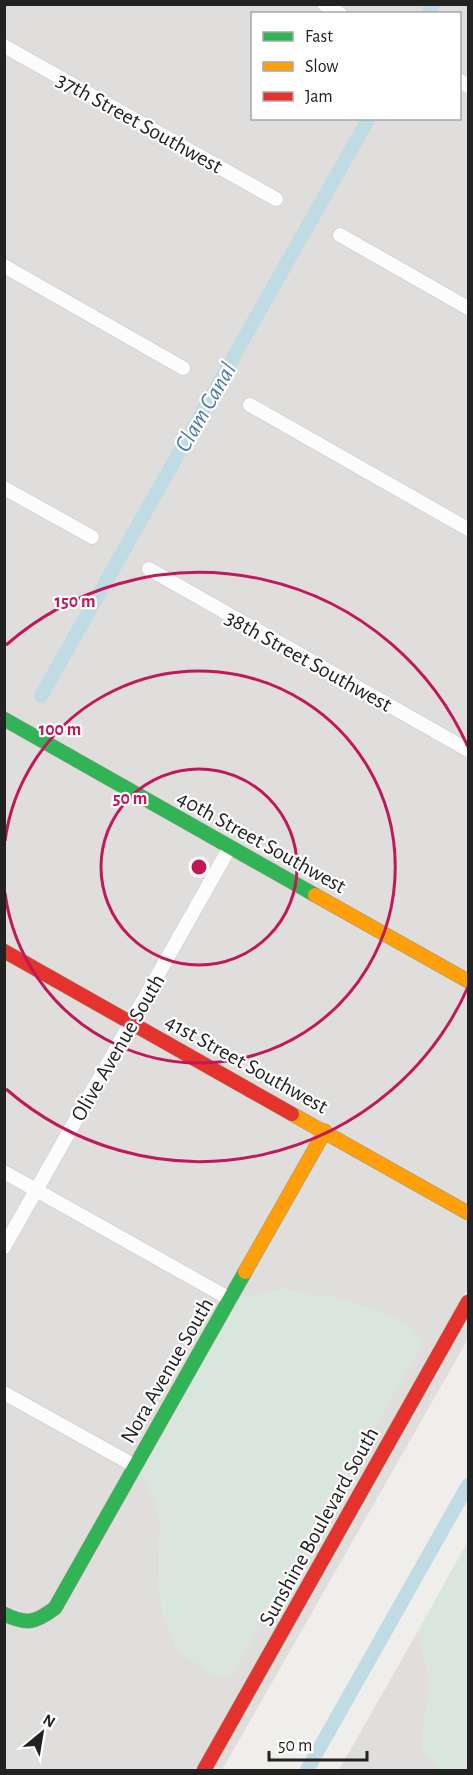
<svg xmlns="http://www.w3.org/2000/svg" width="473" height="1775" viewBox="0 0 473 1775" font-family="'Alegreya Sans',sans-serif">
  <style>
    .residential { fill: #dfdedc; fill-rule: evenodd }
    .wetland { fill: #d9e6de }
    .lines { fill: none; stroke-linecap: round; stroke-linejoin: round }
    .canal { stroke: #bfdbe3; stroke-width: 14 }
    .street-casing { stroke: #c9c8c7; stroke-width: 15 }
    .fast-casing { stroke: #999a82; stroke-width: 15 }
    .slow-casing { stroke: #999a82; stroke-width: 15 }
    .jam-casing { stroke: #999a82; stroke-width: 15 }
    .street { stroke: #fdfcfc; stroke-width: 14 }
    .fast { stroke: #30b455; stroke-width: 14 }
    .slow { stroke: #ff9f0a; stroke-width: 14 }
    .jam { stroke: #e5322d; stroke-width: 14 }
    .ring { fill: none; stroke: #c2185b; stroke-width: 3 }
    .labels { text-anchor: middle; stroke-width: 4.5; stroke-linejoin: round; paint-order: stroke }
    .street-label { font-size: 22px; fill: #222; stroke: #fff }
    .water-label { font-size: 24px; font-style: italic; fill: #4a7aab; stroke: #fff }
    .centre { fill: #c2185b; stroke: #fff; stroke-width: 3 }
    .ring-label { font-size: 18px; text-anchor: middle; font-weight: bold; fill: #c2185b; stroke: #fff; stroke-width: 4.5; stroke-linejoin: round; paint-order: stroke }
  </style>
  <rect width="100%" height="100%" fill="#f0eeeb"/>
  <g class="residential">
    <path d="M 5,5 L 468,5 L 468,1288 L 196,1770 L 5,1770 ZM 252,14 L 460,14 L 460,118 L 252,118 ZM 283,1289 L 312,1295 L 330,1295 L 354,1304 L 366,1307 L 178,1650 L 165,1622 L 159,1590 L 160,1520 L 157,1505 L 234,1300 Z"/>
    <polygon points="468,1316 468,1339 222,1770 212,1770"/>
    <polygon points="418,1631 428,1671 430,1690 422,1734 423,1751 440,1770 339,1770"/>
  </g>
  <g class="wetland">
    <polygon points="283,1289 312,1295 330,1295 354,1304 388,1314 409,1325 423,1344 230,1677 211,1675 178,1650 165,1622 159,1590 160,1520 157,1505 140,1471 234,1300"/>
    <polygon points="468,1541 468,1770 440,1770 423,1751 422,1734 430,1690 428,1671 418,1631"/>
  </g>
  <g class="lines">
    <g class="canal">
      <polyline points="428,14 433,4"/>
      <polyline points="41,696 369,118"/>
      <polyline points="307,1770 468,1485"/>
    </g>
    <g class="street-casing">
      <g id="street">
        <polyline points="324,4 340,14"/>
        <polyline points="4,46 276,199"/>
        <polyline points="460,81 468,86"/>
        <polyline points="340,235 468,308"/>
        <polyline points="4,266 183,368"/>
        <polyline points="250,405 468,529"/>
        <polyline points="4,488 92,537"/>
        <polyline points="149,569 468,750"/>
        <polyline points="4,1172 230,1299"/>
        <polyline points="4,1247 230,847"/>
        <polyline points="4,1393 135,1466"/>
      </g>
    </g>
    <g class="fast-casing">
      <g id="fast">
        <polyline points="4,719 315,895"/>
        <path d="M 4,1614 C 27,1625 35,1623 55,1608 L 245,1272"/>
      </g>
    </g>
    <g class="slow-casing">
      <g id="slow">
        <polyline points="315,895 468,981"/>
        <polyline points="292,1114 468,1213"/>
        <polyline points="245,1272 325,1131"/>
      </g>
    </g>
    <g class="jam-casing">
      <g id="jam">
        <polyline points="4,951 292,1114"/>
        <polyline points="204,1770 468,1302"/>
      </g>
    </g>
    <use href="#street" class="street"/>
    <use href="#fast" class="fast"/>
    <use href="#slow" class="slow"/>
    <use href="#jam" class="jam"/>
  </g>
  <g class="ring">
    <circle cx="199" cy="867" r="98"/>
    <path d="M5 841A196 196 0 1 1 5 893"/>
    <path d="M468 987A294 294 0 0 1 6 1089M6 645A294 294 0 0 1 468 747"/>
  </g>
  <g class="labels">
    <g class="street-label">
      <text transform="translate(140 122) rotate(29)" y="8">37th Street Southwest</text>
      <text transform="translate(309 660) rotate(29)" y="8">38th Street Southwest</text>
      <text transform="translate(262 841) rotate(29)" y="8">40th Street Southwest</text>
      <text transform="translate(117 1047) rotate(-60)" y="8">Olive Avenue South</text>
      <text transform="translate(247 1063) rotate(29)" y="8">41st Street Southwest</text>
      <text transform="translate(166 1370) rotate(-60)" y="8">Nora Avenue South</text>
      <text transform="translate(318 1526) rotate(-61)" y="8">Sunshine Boulevard South</text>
    </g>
    <g class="water-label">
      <text transform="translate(205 407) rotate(-60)" y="8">Clam Canal</text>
    </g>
  </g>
  <circle cx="199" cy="867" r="9" class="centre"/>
  <g class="ring-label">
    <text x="75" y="607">150 m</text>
    <text x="60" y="735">100 m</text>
    <text x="130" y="804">50 m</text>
  </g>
  <rect width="473" height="1775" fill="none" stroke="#222222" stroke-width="12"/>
  <rect x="251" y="12" width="210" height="108" fill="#ffffff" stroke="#a7a7a7" stroke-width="1.5"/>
  <rect x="263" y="32" width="30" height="9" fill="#30b455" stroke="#a7a7a7" stroke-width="1.5"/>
  <text x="305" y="42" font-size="18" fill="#222222">Fast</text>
  <rect x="263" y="62" width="30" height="9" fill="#ff9f0a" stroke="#a7a7a7" stroke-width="1.5"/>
  <text x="305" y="72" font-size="18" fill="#222222">Slow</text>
  <rect x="263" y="92" width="30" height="9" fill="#e5322d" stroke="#a7a7a7" stroke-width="1.5"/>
  <text x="305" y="102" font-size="18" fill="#222222">Jam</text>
  <g transform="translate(42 1733) rotate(30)" stroke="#ffffff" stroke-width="4.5" paint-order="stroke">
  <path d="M0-4.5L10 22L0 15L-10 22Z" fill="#222222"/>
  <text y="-9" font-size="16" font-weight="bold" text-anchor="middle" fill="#222222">N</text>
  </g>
  <path d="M269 1751v9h98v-9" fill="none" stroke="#222222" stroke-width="3"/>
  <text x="278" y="1751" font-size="18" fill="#222222" stroke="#ffffff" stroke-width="4.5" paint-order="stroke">50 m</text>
</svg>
